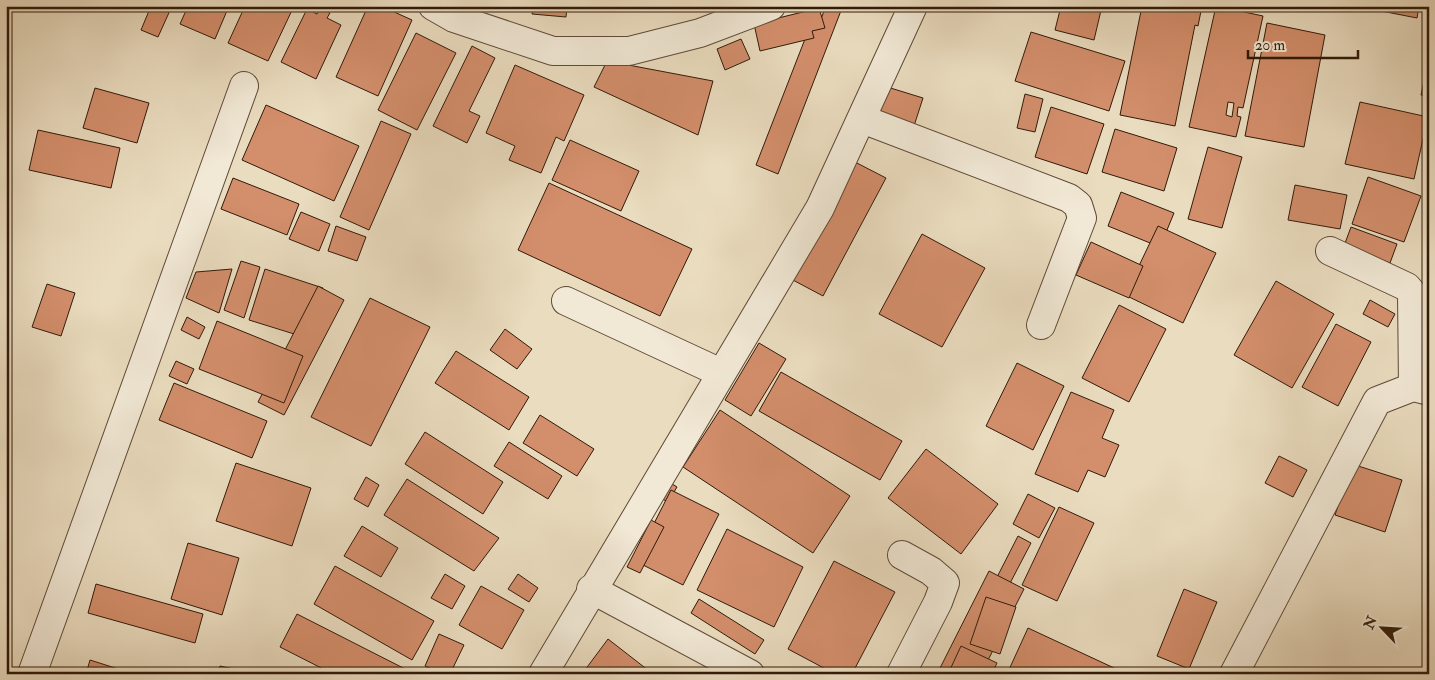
<svg xmlns="http://www.w3.org/2000/svg" width="1435" height="680" viewBox="0 0 1435 680" font-family="'IM FELL Double Pica',serif">
  <style>
    .building { fill: #d38e6b; stroke: #311a0a; fill-rule: evenodd }
    .lines { fill: none; stroke-linecap: round; stroke-linejoin: round }
    .minor-casing { stroke: #5f4a37; stroke-width: 30 }
    .minor { stroke: #f1e8d5; stroke-width: 28 }
  </style>
  <rect width="100%" height="100%" fill="#eadcbf"/>
  <filter id="stains"><feTurbulence type="fractalNoise" baseFrequency=".004" numOctaves="4"/><feColorMatrix values="0 0 0 0 .2 0 0 0 0 .09 0 0 0 0 .02 0 0 0 .5 -.17"/></filter>
  <radialGradient id="worn" r=".72"><stop offset=".6" stop-color="#630" stop-opacity="0"/><stop offset="1" stop-color="#630" stop-opacity=".3"/></radialGradient>
  <g class="building">
    <polygon points="151,6 172,6 158,37 141,30"/>
    <polygon points="188,6 229,6 215,39 180,24"/>
    <polygon points="245,6 294,6 268,61 228,43"/>
    <polygon points="368,6 381,6 412,20 378,96 336,77"/>
    <polygon points="533,6 567,6 566,17 532,14"/>
    <polygon points="826,6 842,8 778,174 756,165 812,21 819,24"/>
    <polygon points="1061,6 1102,6 1094,40 1055,30"/>
    <polygon points="1142,6 1202,6 1198,26 1195,25 1175,126 1120,115"/>
    <path d="M 1216,6 L 1263,16 L 1243,108 L 1238,107 L 1237,116 L 1241,117 L 1236,137 L 1189,127 ZM 1228,102 L 1234,103 L 1232,117 L 1226,115 Z"/>
    <polygon points="1371,6 1419,6 1417,18 1371,9"/>
    <polygon points="320,8 330,13 327,18 341,25 316,79 281,62 307,9 317,14"/>
    <polygon points="819,8 825,28 812,31 814,38 760,51 754,24"/>
    <polygon points="1267,23 1325,35 1304,147 1245,136"/>
    <polygon points="1031,32 1125,61 1109,111 1015,81"/>
    <polygon points="416,33 456,53 417,130 378,110"/>
    <polygon points="741,39 750,59 725,70 717,49"/>
    <polygon points="472,46 495,58 469,111 480,116 467,143 433,126"/>
    <polygon points="1429,58 1429,96 1421,95"/>
    <polygon points="607,61 713,81 698,135 594,87"/>
    <polygon points="515,65 584,95 564,141 556,137 541,173 509,160 515,146 486,133"/>
    <polygon points="884,86 923,98 913,129 875,117"/>
    <polygon points="95,88 149,103 137,143 83,128"/>
    <polygon points="1025,94 1043,99 1035,132 1017,128"/>
    <polygon points="1360,102 1428,117 1414,179 1345,164"/>
    <polygon points="266,105 359,146 334,201 242,160"/>
    <polygon points="1051,107 1104,124 1087,174 1035,157"/>
    <polygon points="381,121 411,134 369,230 340,217"/>
    <polygon points="1115,129 1177,148 1164,191 1102,172"/>
    <polygon points="38,130 120,148 111,188 29,170"/>
    <polygon points="570,140 639,171 621,211 552,180"/>
    <polygon points="1208,147 1242,157 1222,228 1188,219"/>
    <polygon points="853,161 886,178 823,296 791,279"/>
    <polygon points="1368,177 1421,196 1404,242 1352,224"/>
    <polygon points="233,178 299,204 287,235 221,209"/>
    <polygon points="549,183 692,249 660,316 518,250"/>
    <polygon points="1295,185 1347,195 1340,229 1288,220"/>
    <polygon points="1121,192 1174,213 1160,247 1108,226"/>
    <polygon points="301,212 330,224 319,251 289,239"/>
    <polygon points="336,226 366,237 357,261 328,251"/>
    <polygon points="1158,226 1216,253 1183,323 1125,295"/>
    <polygon points="1351,227 1397,244 1390,263 1344,246"/>
    <polygon points="922,234 985,268 942,347 879,314"/>
    <polygon points="1091,242 1143,266 1129,298 1076,275"/>
    <polygon points="241,261 260,267 244,318 224,310"/>
    <polygon points="232,269 219,313 186,298 196,272"/>
    <polygon points="265,269 323,288 307,338 249,320"/>
    <polygon points="1276,281 1334,314 1292,388 1234,355"/>
    <polygon points="47,284 75,293 61,336 32,327"/>
    <polygon points="318,286 344,300 284,415 258,402"/>
    <polygon points="370,298 430,327 371,446 311,417"/>
    <polygon points="1370,300 1395,314 1388,327 1363,314"/>
    <polygon points="1119,305 1166,329 1129,402 1082,378"/>
    <polygon points="187,317 205,327 199,339 181,330"/>
    <polygon points="217,321 303,356 284,403 199,369"/>
    <polygon points="1336,324 1371,342 1338,406 1302,387"/>
    <polygon points="505,329 532,349 517,369 490,350"/>
    <polygon points="759,343 786,359 751,416 725,400"/>
    <polygon points="456,351 529,397 509,430 435,383"/>
    <polygon points="176,361 194,369 187,384 169,376"/>
    <polygon points="1017,363 1064,386 1033,450 986,426"/>
    <polygon points="781,372 902,441 880,480 759,411"/>
    <polygon points="174,383 267,421 252,458 159,420"/>
    <polygon points="1071,392 1114,410 1102,438 1119,445 1105,477 1088,470 1078,492 1035,474"/>
    <polygon points="720,410 850,496 813,553 683,467"/>
    <polygon points="540,415 594,449 577,476 523,443"/>
    <polygon points="425,432 503,482 483,514 405,464"/>
    <polygon points="509,442 562,476 548,499 494,466"/>
    <polygon points="926,449 998,504 961,554 888,498"/>
    <polygon points="1279,456 1307,470 1293,497 1265,483"/>
    <polygon points="236,463 311,488 292,546 216,521"/>
    <polygon points="1352,464 1402,480 1385,532 1335,515"/>
    <polygon points="366,477 379,485 368,507 354,499"/>
    <polygon points="407,479 499,538 474,571 384,515"/>
    <polygon points="664,479 677,487 668,502 655,495"/>
    <polygon points="671,490 719,514 683,585 635,561"/>
    <polygon points="1028,494 1055,508 1039,538 1013,524"/>
    <polygon points="1059,507 1094,523 1057,601 1022,585"/>
    <polygon points="651,520 664,527 640,573 627,567"/>
    <polygon points="362,526 398,548 381,577 344,556"/>
    <polygon points="727,529 803,567 774,627 697,590"/>
    <polygon points="1018,536 1031,543 1007,589 994,583"/>
    <polygon points="188,543 239,558 222,615 171,599"/>
    <polygon points="834,561 895,592 852,674 835,674 788,649"/>
    <polygon points="335,566 434,621 412,660 314,604"/>
    <polygon points="989,571 1024,589 981,674 937,674"/>
    <polygon points="445,574 465,586 452,609 431,598"/>
    <polygon points="518,574 538,588 529,602 508,589"/>
    <polygon points="96,584 203,614 195,643 88,613"/>
    <polygon points="481,586 524,610 502,649 459,625"/>
    <polygon points="1184,589 1217,602 1189,669 1157,656"/>
    <polygon points="986,597 1016,607 1000,654 970,644"/>
    <polygon points="699,599 764,640 755,654 691,613"/>
    <polygon points="297,614 415,674 333,674 280,647"/>
    <polygon points="1028,628 1127,674 1007,674"/>
    <polygon points="439,634 464,645 450,674 442,674 425,666"/>
    <polygon points="608,639 653,674 582,674"/>
    <polygon points="961,646 997,663 992,674 948,674"/>
    <polygon points="90,660 134,674 86,674"/>
    <polygon points="220,666 257,674 218,674"/>
  </g>
  <g class="lines">
    <g class="minor-casing">
      <g id="minor">
        <polyline points="433,6 454,18 553,51 629,51 700,33 771,6"/>
        <polyline points="862,119 1069,198 1078,205 1082,218 1041,325"/>
        <polyline points="1330,251 1407,287 1412,293 1413,387"/>
        <polyline points="566,301 721,373"/>
        <polyline points="591,589 750,674"/>
        <polyline points="32,674 244,86"/>
        <polyline points="543,674 820,208 913,6"/>
        <polyline points="901,674 938,602 945,583 931,571 902,555"/>
        <polyline points="1234,674 1377,401 1413,387 1429,391"/>
      </g>
    </g>
    <use href="#minor" class="minor"/>
  </g>
  <rect width="1435" height="680" fill="none" stroke="#eadcbf" stroke-width="25"/>
  <rect x="8" y="8" width="1420" height="665" fill="none" stroke="#311a0a" stroke-width="2.5"/>
  <rect x="12" y="12" width="1410" height="655" fill="none" stroke="#311a0a"/>
  <g transform="translate(1382 628) rotate(295)" stroke="#f1e8d5" stroke-width="4" paint-order="stroke">
  <path d="M0-4L9 19L0 12L-9 19Z" fill="#311a0a"/>
  <text y="-8" font-size="14" font-weight="bold" text-anchor="middle" fill="#311a0a">N</text>
  </g>
  <path d="M1248 50v8h110v-8" fill="none" stroke="#311a0a" stroke-width="2.5"/>
  <text x="1255" y="50" font-size="15" fill="#311a0a" stroke="#f1e8d5" stroke-width="4" paint-order="stroke">20 m</text>
  <rect width="100%" height="100%" filter="url(#stains)"/>
  <rect width="100%" height="100%" fill="url(#worn)"/>
</svg>
